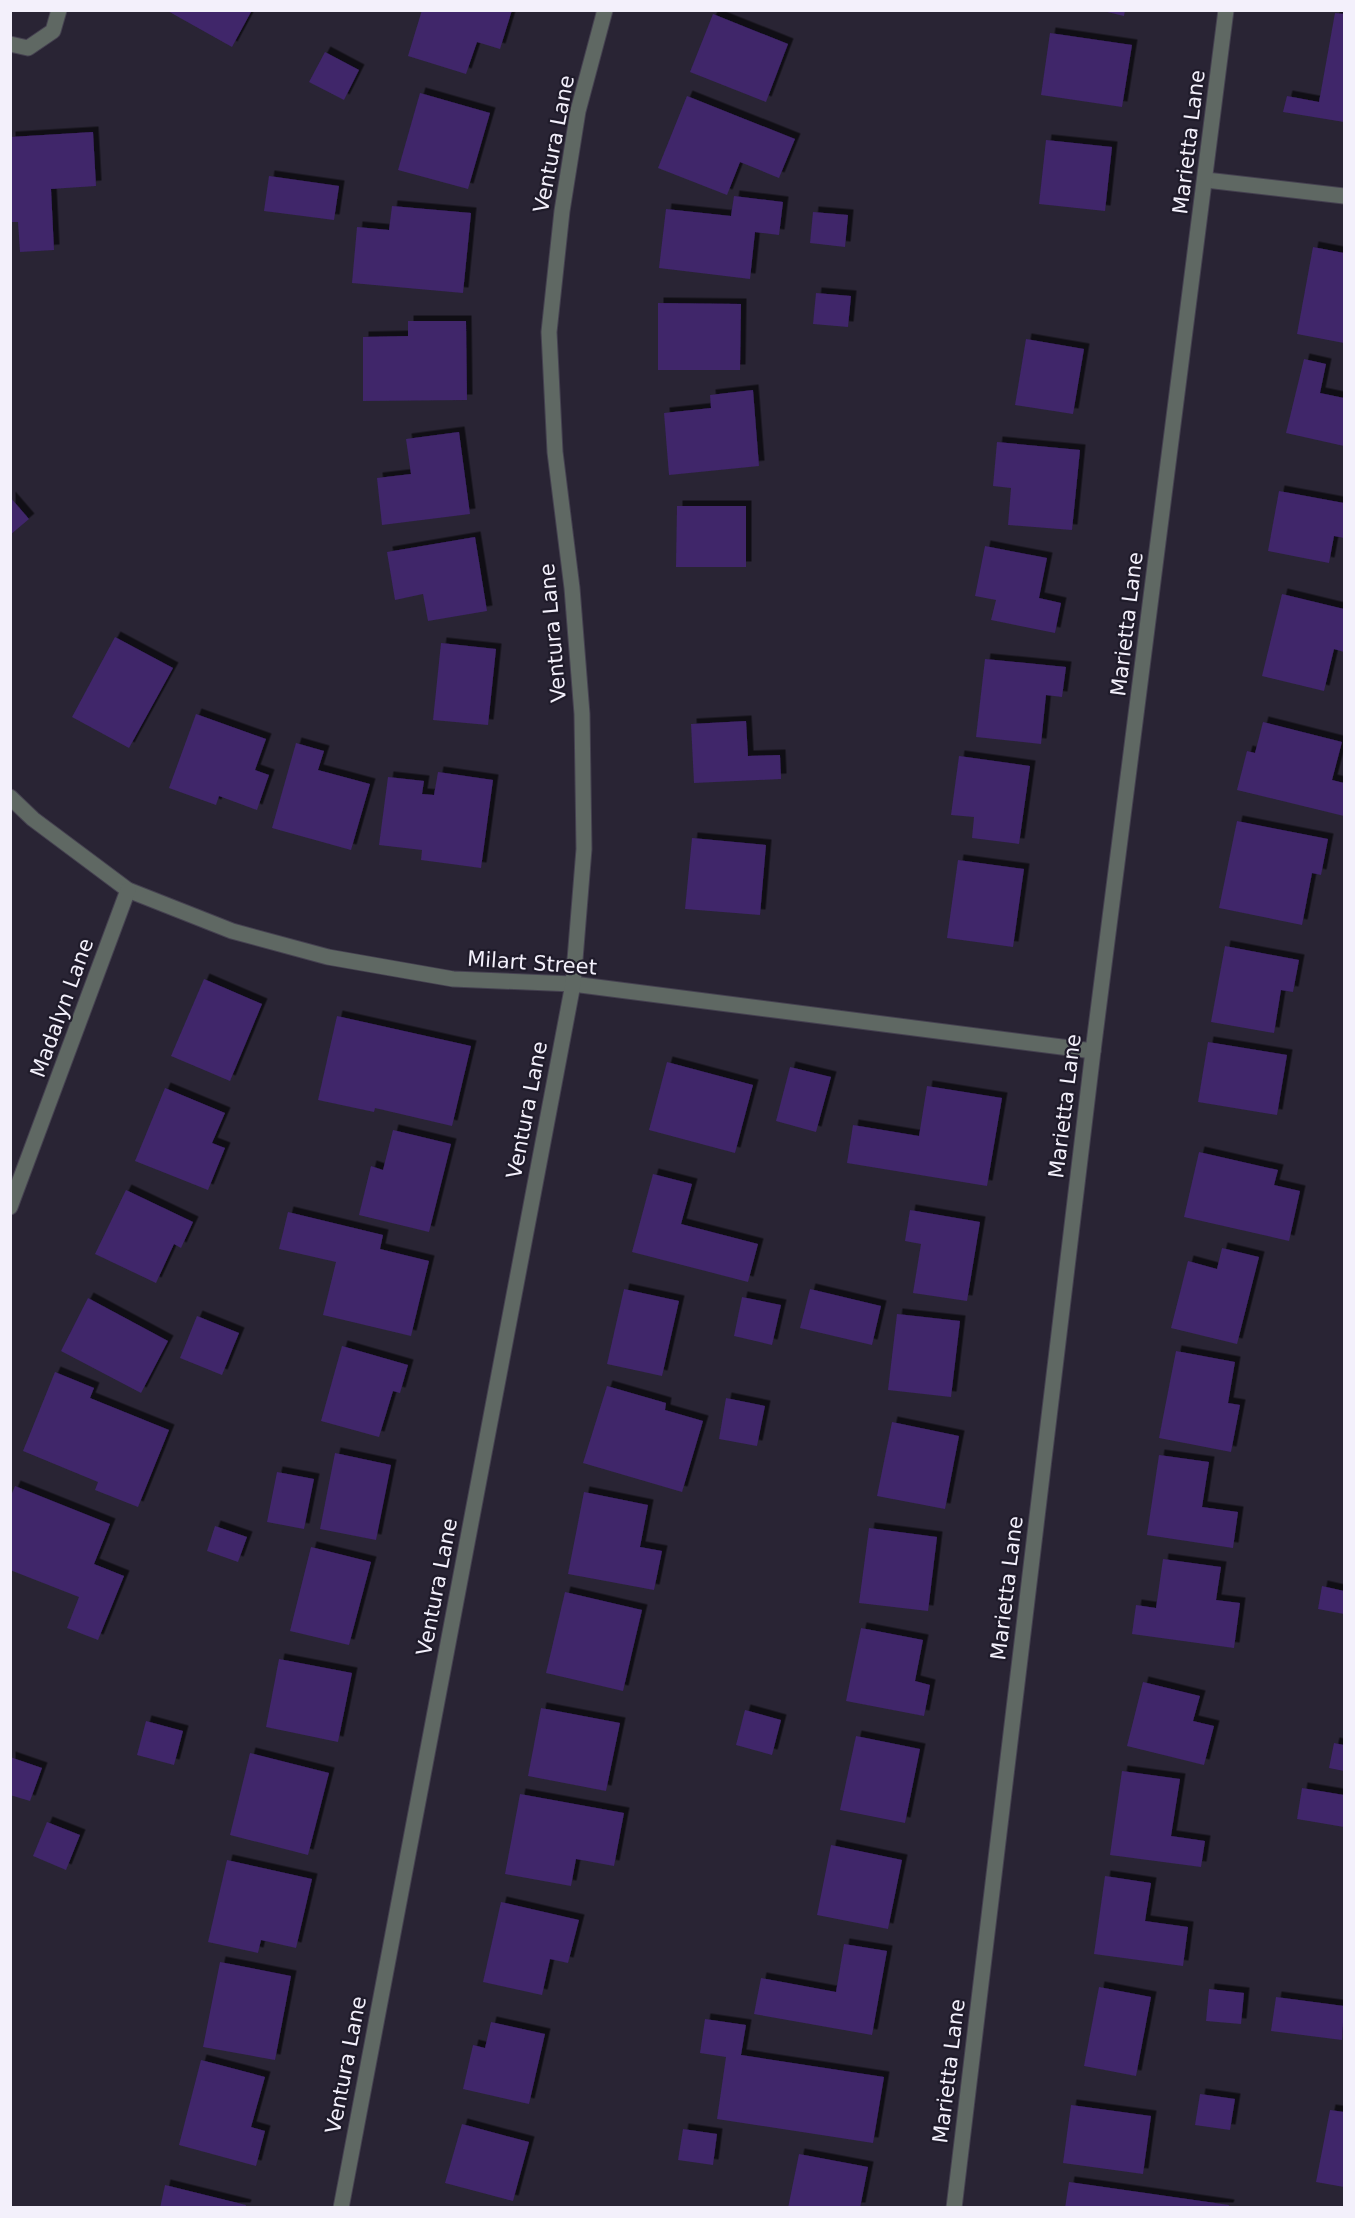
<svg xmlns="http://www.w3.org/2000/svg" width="1355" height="2218" viewBox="0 0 1355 2218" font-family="'DejaVu Sans',sans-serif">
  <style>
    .building { fill: #3f256a; filter: url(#shadow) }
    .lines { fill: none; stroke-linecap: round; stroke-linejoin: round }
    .minor-casing { stroke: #454150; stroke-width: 17 }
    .minor { stroke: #5f6863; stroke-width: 15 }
    .labels { text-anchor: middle; stroke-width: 4.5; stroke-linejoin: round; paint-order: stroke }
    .street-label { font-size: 21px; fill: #f3f0fb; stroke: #1f1b2a }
  </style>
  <defs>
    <filter id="shadow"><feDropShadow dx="5.5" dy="-5.5" stdDeviation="0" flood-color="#0009"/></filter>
  </defs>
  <rect width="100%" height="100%" fill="#292434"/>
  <g class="building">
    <polygon points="166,10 252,10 232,47"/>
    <polygon points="422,10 512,10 500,49 477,42 466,74 408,56"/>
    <polygon points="1099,10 1125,10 1124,16"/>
    <polygon points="1335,13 1344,14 1344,122 1283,112 1287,96 1319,102"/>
    <polygon points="713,14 788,44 766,102 690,72"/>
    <polygon points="1050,33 1132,45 1122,107 1041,95"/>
    <polygon points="325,52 359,70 344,100 309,82"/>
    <polygon points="420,93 490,113 468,189 398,170"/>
    <polygon points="687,96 795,139 779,178 740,162 727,195 658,168"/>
    <polygon points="93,132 96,186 51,189 54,250 20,252 18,222 10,222 10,137"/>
    <polygon points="1046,140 1112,147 1105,211 1039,204"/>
    <polygon points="269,176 339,186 334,220 264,211"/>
    <polygon points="734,196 783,202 779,235 755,232 750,279 659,268 666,209 731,216"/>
    <polygon points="392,206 471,213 463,293 352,283 357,227 389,230"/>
    <polygon points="813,212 848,215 845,247 810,243"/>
    <polygon points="1313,247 1344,253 1344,343 1297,334"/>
    <polygon points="816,293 851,296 848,327 813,324"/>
    <polygon points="658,303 741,304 740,370 658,370"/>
    <polygon points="408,321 466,321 467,400 363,401 363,337 408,336"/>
    <polygon points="1026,339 1084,349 1073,414 1015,405"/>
    <polygon points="1304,359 1326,364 1320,393 1344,398 1344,446 1286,433"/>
    <polygon points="753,390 759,466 669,475 664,413 711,408 710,395"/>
    <polygon points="459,432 470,514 382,525 377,478 411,474 406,439"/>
    <polygon points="997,442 1080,450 1072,530 1008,525 1011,488 993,486"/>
    <polygon points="1279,491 1344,503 1344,538 1334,536 1329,563 1268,551"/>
    <polygon points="10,497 29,519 10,535"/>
    <polygon points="677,506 746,506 746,567 676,567"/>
    <polygon points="475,537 487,611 428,621 423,594 395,600 387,552"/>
    <polygon points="985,546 1047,558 1039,598 1061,603 1055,633 991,620 996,600 975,596"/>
    <polygon points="1282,594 1344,609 1344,652 1334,649 1324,691 1262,676"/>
    <polygon points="115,637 173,668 129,748 72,717"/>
    <polygon points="441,643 496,649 488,725 433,720"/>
    <polygon points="985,659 1066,667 1062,697 1046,695 1041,744 976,737"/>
    <polygon points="196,714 266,739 255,770 269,775 257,810 219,796 216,805 169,788"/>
    <polygon points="746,721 748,756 780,755 781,779 694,783 691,724"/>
    <polygon points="1263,722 1342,742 1332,780 1344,783 1344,816 1237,790 1247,751 1255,753"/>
    <polygon points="296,743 324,751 318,770 370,784 351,850 272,828"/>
    <polygon points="959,756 1030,766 1019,844 972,838 974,817 951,815"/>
    <polygon points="438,772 493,780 481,868 421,860 422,850 379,845 388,777 424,781 422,794 434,795"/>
    <polygon points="1237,821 1328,839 1321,875 1312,873 1302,925 1219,908"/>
    <polygon points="692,838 766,845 760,915 685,909"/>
    <polygon points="958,860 1024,869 1013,947 947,938"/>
    <polygon points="1225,946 1299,960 1293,992 1281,990 1274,1033 1211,1022"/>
    <polygon points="204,979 262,1004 230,1081 171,1056"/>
    <polygon points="337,1016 471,1046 452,1126 375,1108 374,1112 318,1100"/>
    <polygon points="1208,1042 1287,1055 1277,1115 1198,1102"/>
    <polygon points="667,1062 753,1085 735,1153 649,1130"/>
    <polygon points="790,1067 831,1077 816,1132 776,1121"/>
    <polygon points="927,1086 1002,1098 987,1186 847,1163 853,1125 919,1136"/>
    <polygon points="165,1088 225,1113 212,1143 225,1148 208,1190 135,1161"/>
    <polygon points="393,1130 451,1144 429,1232 359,1215 371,1166 383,1170"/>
    <polygon points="1199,1152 1278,1170 1274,1185 1300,1191 1289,1241 1184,1217"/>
    <polygon points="653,1174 692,1184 681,1224 758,1244 748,1282 632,1252"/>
    <polygon points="126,1190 193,1222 181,1248 174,1244 156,1283 95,1254"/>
    <polygon points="910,1210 980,1222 967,1301 913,1293 921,1244 905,1241"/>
    <polygon points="288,1212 383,1235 380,1249 429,1261 411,1336 323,1315 336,1262 279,1249"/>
    <polygon points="1222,1248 1259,1257 1237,1344 1171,1328 1188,1261 1217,1269"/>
    <polygon points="624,1289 679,1301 662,1376 607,1364"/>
    <polygon points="810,1289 881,1306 872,1345 800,1328"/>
    <polygon points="742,1297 781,1305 772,1345 734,1336"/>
    <polygon points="88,1298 168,1341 141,1393 61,1351"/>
    <polygon points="897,1314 960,1321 951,1397 888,1390"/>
    <polygon points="197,1316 239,1333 222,1375 180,1358"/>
    <polygon points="342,1346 408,1365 400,1393 393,1391 379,1437 321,1421"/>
    <polygon points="1176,1351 1235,1362 1228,1403 1240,1405 1231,1452 1159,1438"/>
    <polygon points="55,1372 94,1388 90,1398 169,1430 138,1507 95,1490 98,1482 23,1451"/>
    <polygon points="607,1386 666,1403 665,1410 703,1421 682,1492 583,1463"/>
    <polygon points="726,1398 765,1406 757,1446 719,1439"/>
    <polygon points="892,1422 959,1436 945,1509 877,1496"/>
    <polygon points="335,1453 391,1465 376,1540 320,1529"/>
    <polygon points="1159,1455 1209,1462 1202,1507 1238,1512 1233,1548 1147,1535"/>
    <polygon points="277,1472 314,1479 304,1529 267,1522"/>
    <polygon points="15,1486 110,1524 94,1564 124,1576 98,1640 67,1628 79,1597 10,1570 10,1498"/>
    <polygon points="584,1492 648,1505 640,1547 662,1551 654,1590 568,1574"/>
    <polygon points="215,1526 247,1537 238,1562 207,1551"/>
    <polygon points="869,1528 937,1537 928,1611 859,1603"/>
    <polygon points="311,1547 371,1562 349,1645 290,1631"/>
    <polygon points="1163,1559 1221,1567 1216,1600 1240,1603 1234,1648 1132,1634 1136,1605 1156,1608"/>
    <polygon points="1322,1586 1344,1591 1344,1614 1318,1609"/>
    <polygon points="565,1592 642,1610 623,1691 546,1673"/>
    <polygon points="861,1628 923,1640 915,1681 930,1685 924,1716 846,1701"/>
    <polygon points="279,1659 352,1673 338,1742 266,1727"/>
    <polygon points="1143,1682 1200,1696 1193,1721 1214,1726 1204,1765 1127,1746"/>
    <polygon points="541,1708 620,1723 606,1791 528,1776"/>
    <polygon points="745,1710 781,1720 772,1755 736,1745"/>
    <polygon points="146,1721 183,1731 174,1765 137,1755"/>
    <polygon points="856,1736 920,1749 905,1823 840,1810"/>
    <polygon points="1334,1743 1344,1745 1344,1771 1329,1768"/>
    <polygon points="250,1753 329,1773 308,1855 230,1835"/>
    <polygon points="10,1757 42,1768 30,1801 10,1795"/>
    <polygon points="1122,1771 1180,1779 1171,1836 1205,1841 1201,1867 1110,1855"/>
    <polygon points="1302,1788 1344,1795 1344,1827 1297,1819"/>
    <polygon points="520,1794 624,1813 614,1866 576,1859 571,1886 505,1874"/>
    <polygon points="47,1822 80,1835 66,1870 33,1856"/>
    <polygon points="831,1845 902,1860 888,1929 817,1915"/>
    <polygon points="227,1860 312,1879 296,1948 261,1940 258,1953 208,1942"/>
    <polygon points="1105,1876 1151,1883 1145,1921 1188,1927 1183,1966 1094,1954"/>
    <polygon points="501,1902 579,1920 568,1963 550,1959 542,1995 483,1982"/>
    <polygon points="844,1944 887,1951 872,2035 754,2014 761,1978 836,1992"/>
    <polygon points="220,1962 291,1976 275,2060 203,2047"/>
    <polygon points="1099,1987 1151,1997 1136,2076 1084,2066"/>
    <polygon points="1209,1989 1244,1993 1241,2024 1206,2021"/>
    <polygon points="1276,1997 1344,2006 1342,2040 1271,2031"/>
    <polygon points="705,2019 746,2025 741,2055 884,2077 873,2143 717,2119 726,2057 700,2053"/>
    <polygon points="491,2022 545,2034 529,2104 463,2089 473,2045 485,2048"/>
    <polygon points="201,2060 265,2077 251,2127 265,2131 256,2166 179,2145"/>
    <polygon points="1200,2094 1235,2099 1230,2130 1195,2125"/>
    <polygon points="1071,2105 1151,2116 1143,2174 1063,2163"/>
    <polygon points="1330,2110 1344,2112 1344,2187 1316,2182"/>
    <polygon points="462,2124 529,2142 513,2201 445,2183"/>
    <polygon points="683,2129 717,2134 713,2165 678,2160"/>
    <polygon points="799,2154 868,2167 860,2208 788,2208"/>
    <polygon points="1069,2182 1229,2205 1228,2208 1065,2208"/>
    <polygon points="165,2185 246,2205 245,2208 160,2208"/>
  </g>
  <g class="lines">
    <g class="minor-casing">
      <g id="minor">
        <polyline points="10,44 28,48 53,31 59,10"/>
        <polyline points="1206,180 1344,196"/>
        <polyline points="10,797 33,819 128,890 232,931 328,957 453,979 573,984 1093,1051"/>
        <polyline points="10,1207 128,890"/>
        <polyline points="341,2208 573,984 584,849 582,714 572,588 555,452 549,332 562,211 578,111 605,10"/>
        <polyline points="954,2208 1093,1051 1226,10"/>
      </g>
    </g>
    <use href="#minor" class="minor"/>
  </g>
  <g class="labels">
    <g class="street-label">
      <text transform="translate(1189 142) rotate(-83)" y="7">Marietta Lane</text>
      <text transform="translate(554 144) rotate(-79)" y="7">Ventura Lane</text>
      <text transform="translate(1127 624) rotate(-83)" y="7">Marietta Lane</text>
      <text transform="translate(553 633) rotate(-95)" y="7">Ventura Lane</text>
      <text transform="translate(532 963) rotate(4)" y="7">Milart Street</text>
      <text transform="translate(62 1008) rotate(-70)" y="7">Madalyn Lane</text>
      <text transform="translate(1065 1106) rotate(-83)" y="7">Marietta Lane</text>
      <text transform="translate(527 1110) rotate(-79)" y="7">Ventura Lane</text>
      <text transform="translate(437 1587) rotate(-79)" y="7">Ventura Lane</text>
      <text transform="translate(1007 1588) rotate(-83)" y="7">Marietta Lane</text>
      <text transform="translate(346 2065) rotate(-79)" y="7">Ventura Lane</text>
      <text transform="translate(949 2071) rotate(-83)" y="7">Marietta Lane</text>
    </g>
  </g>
  <rect width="1355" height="2218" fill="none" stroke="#f3f0fb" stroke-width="24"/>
</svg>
